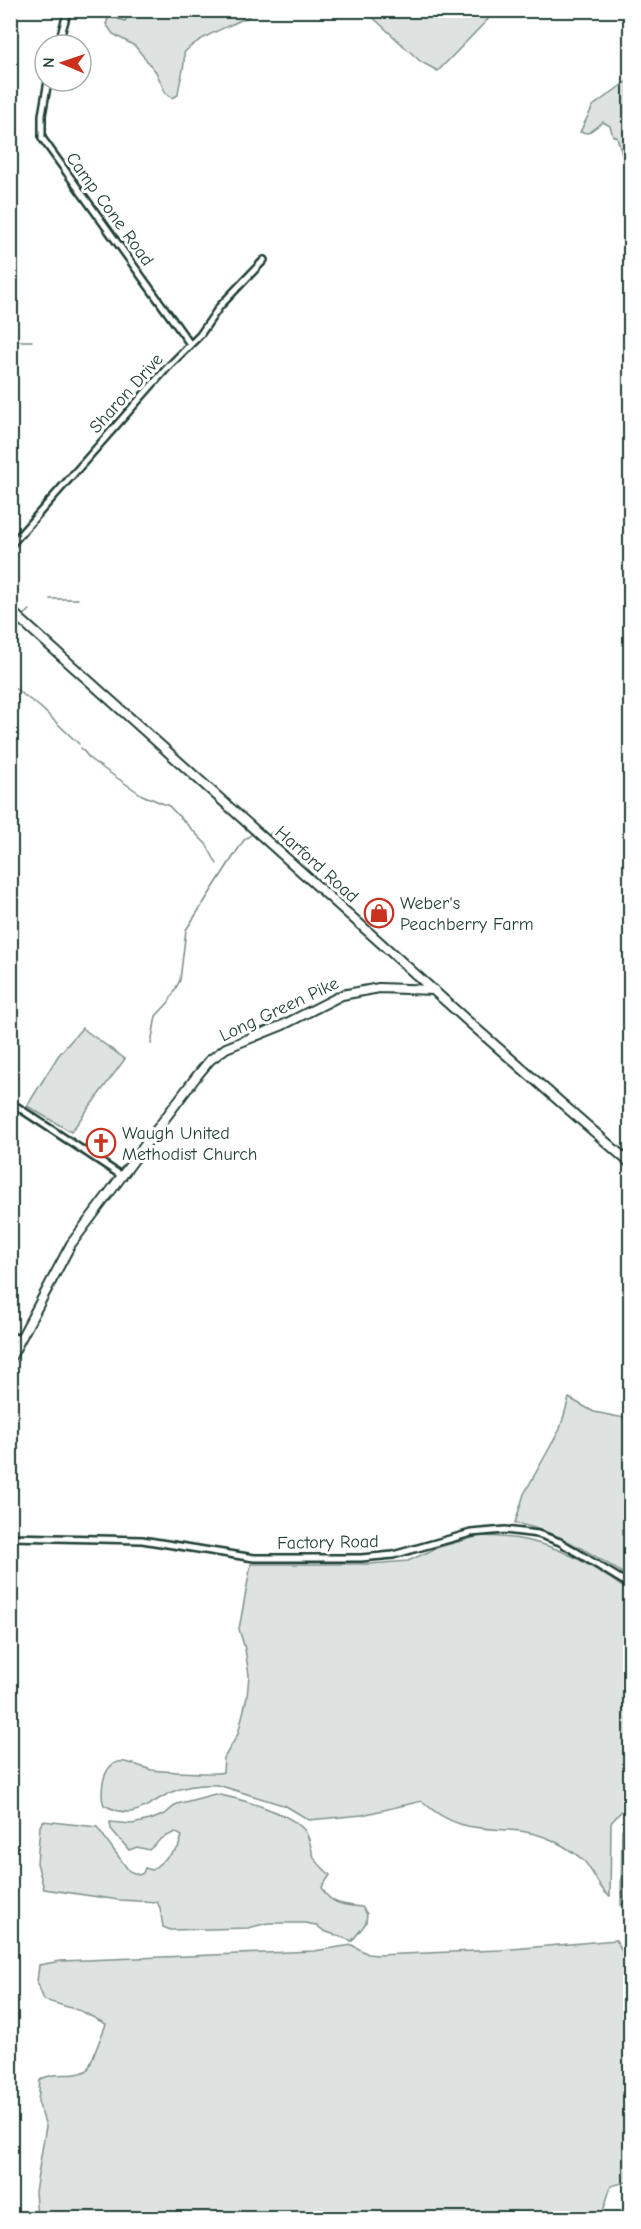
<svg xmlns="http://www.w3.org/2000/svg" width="641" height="2229" viewBox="0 0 641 2229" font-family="'Comic Neue',sans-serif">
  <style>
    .green { fill: #dee3e2; stroke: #7e908b; stroke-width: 1.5 }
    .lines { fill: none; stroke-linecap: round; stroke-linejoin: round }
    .stream { stroke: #758883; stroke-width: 1.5 }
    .street-casing { stroke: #1f3d34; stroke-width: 10 }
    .secondary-casing { stroke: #1f3d34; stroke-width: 12 }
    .street { stroke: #fff; stroke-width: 5 }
    .secondary { stroke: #fff; stroke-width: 8 }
    .labels { text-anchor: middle; stroke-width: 6; stroke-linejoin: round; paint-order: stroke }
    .street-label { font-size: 18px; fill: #1f3d34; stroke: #fff }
    .poi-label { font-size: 18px; fill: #1f3d34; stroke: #fff; text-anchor: start }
  </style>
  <rect width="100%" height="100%" fill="#fff"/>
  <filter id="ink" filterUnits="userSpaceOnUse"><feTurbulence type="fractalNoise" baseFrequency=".0167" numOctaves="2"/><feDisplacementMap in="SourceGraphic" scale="12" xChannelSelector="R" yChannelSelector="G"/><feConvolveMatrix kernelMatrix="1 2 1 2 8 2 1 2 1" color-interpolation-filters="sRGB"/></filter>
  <g filter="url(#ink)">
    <g class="green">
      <path d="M 131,11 L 131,10 L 258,11 C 238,24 197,36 184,53 C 186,68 179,80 178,95 L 172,98 L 166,94 L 156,72 L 135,46 L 113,34 L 106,24 L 109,16 L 125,21 Z"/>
      <polygon points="366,11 496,11 438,71 421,62"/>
      <polygon points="630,79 630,183 617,137 613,136 610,126 603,122 588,133 580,132 593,106"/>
      <polygon points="82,1028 125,1059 71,1132 27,1106 58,1056"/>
      <path d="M 569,1398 L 594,1412 L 630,1419 L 630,1578 C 593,1554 559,1532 515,1523 L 524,1494 L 560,1429 Z"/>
      <path d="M 480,1536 C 544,1536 579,1556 630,1592 L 630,1801 L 611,1823 L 610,1896 C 601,1893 592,1868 583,1860 C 575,1853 562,1845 552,1840 C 505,1818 469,1845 422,1801 L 362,1815 L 309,1820 L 286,1806 L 218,1785 C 203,1784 186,1786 172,1792 C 144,1805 136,1822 104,1805 C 101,1799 102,1789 103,1782 C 111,1748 134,1766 152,1770 C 160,1771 218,1775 223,1772 L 224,1758 L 238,1734 L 247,1697 L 249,1675 L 245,1649 L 239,1629 L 251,1564 L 370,1564 L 408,1561 L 439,1547 Z"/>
      <path d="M 215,1794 C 237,1798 292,1813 305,1831 C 311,1840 310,1848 314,1857 C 317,1863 325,1870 330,1875 L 322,1887 C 329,1905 345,1905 362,1907 L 367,1914 L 366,1923 L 352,1941 L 324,1931 L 316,1925 L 305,1923 L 268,1923 L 248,1928 L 170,1930 L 163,1927 L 160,1908 L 157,1902 L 119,1900 L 44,1889 L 37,1863 L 40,1826 L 43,1821 L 97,1827 L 129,1871 L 139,1875 L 143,1873 L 145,1868 L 152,1870 L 178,1848 L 182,1836 L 175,1832 L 161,1839 L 149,1850 L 137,1847 L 129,1850 L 111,1829 L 110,1822 L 132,1824 L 150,1820 L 165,1814 L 177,1804 Z"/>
      <polygon points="630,1819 630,1875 626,1879 624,1903 621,1905 622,1830"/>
      <path d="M 616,1940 L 630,1966 L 630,2181 L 611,2186 L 601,2218 L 37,2218 L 35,2192 L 46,2126 L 38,2102 L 40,2080 C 53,2070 73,2079 88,2070 L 106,2024 L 81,2011 L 44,2000 L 37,1982 L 39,1965 L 61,1961 L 314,1951 L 352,1945 L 368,1954 L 377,1955 L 501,1950 Z"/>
    </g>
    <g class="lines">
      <g class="stream">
        <polyline points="10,341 32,341"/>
        <polyline points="50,599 78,599"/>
        <polyline points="23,616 30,610"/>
        <polyline points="10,620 17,622"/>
        <polyline points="10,685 40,707 79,744"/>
        <polyline points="81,748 91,760 142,795 169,806 206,844 217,864"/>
        <polyline points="269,835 272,832"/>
        <polyline points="151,1044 156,1016 169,1002 180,980 186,930 244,840 252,834 262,842"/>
      </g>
      <g class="street-casing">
        <g id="street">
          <polyline points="58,45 68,10"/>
          <polyline points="48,81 42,115 42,138 190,344"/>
          <polyline points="10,546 167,368 200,335 220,306 264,260"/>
          <polyline points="10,1102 122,1176"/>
          <polyline points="10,1335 20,1340"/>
          <polyline points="10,1537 142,1540 254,1558 361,1558 393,1555 471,1533 505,1530 538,1534 560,1542 630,1585"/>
        </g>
      </g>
      <g class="secondary-casing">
        <g id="secondary">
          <polyline points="10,610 471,1024 630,1163"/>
          <polyline points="10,1359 71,1244 196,1077 210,1060 226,1048 283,1025 342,995 379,988 434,990"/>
        </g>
      </g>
      <use href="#street" class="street"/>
      <use href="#secondary" class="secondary"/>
    </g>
  </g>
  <defs>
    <g id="shop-ring" transform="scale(1.5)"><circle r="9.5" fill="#fff" stroke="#c8321e" stroke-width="1.5"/><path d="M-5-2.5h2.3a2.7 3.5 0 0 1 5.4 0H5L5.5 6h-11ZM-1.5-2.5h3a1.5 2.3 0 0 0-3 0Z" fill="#c8321e"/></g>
    <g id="church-ring" transform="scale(1.5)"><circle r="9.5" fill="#fff" stroke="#c8321e" stroke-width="1.5"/><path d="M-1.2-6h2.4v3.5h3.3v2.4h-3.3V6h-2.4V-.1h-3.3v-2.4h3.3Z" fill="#c8321e"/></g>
  </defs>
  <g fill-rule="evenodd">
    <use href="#shop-ring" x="379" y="913"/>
    <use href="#church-ring" x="101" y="1143"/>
  </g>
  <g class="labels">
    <g class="street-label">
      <text transform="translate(110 209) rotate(54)" y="6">Camp Cone Road</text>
      <text transform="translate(126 393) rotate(-48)" y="6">Sharon Drive</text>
      <text transform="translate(317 864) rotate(42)" y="6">Harford Road</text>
      <text transform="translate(279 1009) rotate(-25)" y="6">Long Green Pike</text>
      <text transform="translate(328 1542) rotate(-1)" y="6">Factory Road</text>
    </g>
    <g class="poi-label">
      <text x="400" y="909">Weber's<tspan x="400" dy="21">Peachberry Farm</tspan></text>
      <text x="122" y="1139">Waugh United<tspan x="122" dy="21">Methodist Church</tspan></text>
    </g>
  </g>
  <rect width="641" height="2229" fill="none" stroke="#fff" stroke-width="36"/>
  <rect x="18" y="18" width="605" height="2193" fill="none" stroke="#1f3d34" stroke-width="2" filter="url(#ink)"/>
  <g transform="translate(63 63) rotate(272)"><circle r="28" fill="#ffffff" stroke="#a5b1ae" stroke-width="1.5"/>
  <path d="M0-4.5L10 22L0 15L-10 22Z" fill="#c8321e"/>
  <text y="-9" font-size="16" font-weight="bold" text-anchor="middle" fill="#1f3d34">N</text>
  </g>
</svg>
